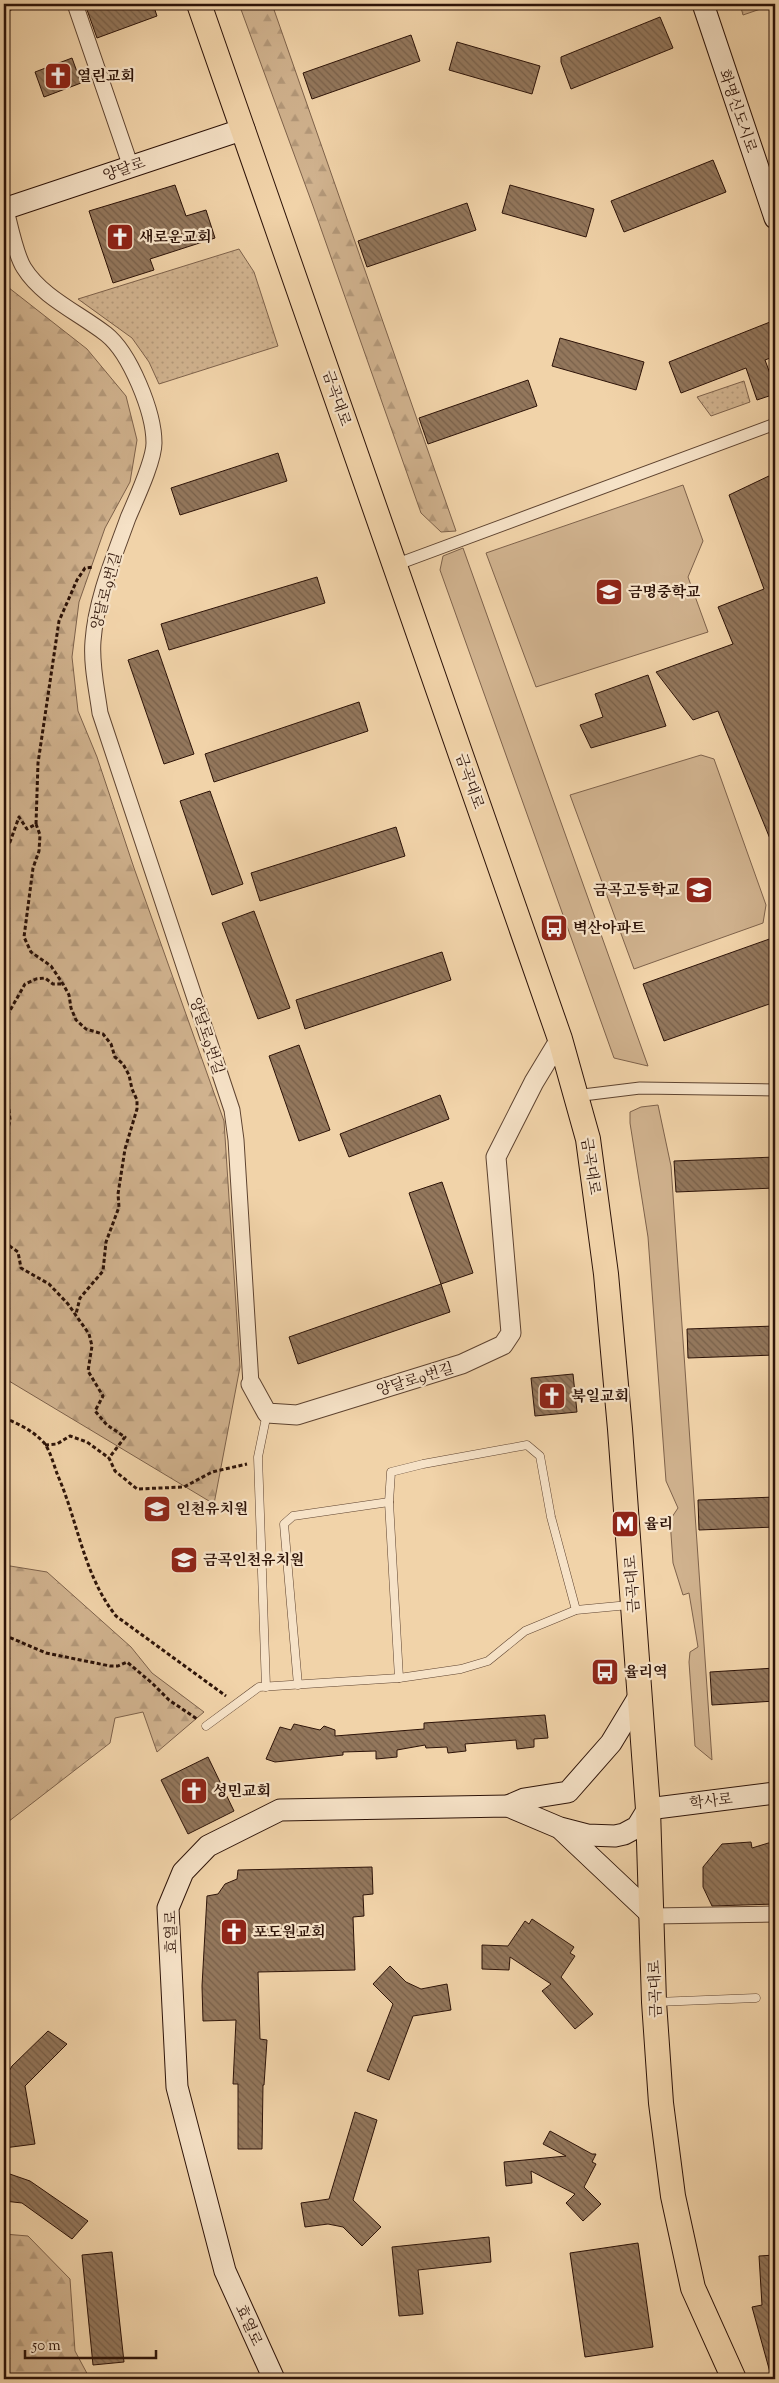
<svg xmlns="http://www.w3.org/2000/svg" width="779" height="2383" viewBox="0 0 779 2383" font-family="'Sorts Mill Goudy','Noto Serif KR',serif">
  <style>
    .green { fill: #d0b28e; stroke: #7e624b }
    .forest { fill: url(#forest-firs); stroke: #7e624b }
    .park { fill: url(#park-dots); stroke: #7e624b }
    .building { fill: url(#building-back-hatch); stroke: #2d1308 }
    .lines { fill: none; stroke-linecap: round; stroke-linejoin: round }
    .service-casing { stroke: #5e4330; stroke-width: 9 }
    .pedestrian-casing { stroke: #5e4330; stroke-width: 13 }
    .minor-casing { stroke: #5e4330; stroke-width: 17 }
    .tertiary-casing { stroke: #5e4330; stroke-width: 21 }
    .secondary-casing { stroke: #2d1308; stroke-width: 23 }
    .primary-casing { stroke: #2d1308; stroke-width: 26 }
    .path { stroke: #2d1308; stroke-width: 3; stroke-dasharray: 4 2.5; stroke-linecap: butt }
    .service { stroke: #f6e2c7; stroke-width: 8 }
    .pedestrian { stroke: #f6e2c7; stroke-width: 11 }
    .minor { stroke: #f6e2c7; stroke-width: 15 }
    .tertiary { stroke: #f6e2c7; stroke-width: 19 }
    .secondary { stroke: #f6e2c7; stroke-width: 21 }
    .primary { stroke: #f1d3a9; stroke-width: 24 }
    .labels { text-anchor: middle; stroke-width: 4.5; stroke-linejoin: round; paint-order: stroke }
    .poi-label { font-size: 15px; font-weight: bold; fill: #2d1308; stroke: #f6e2c7; text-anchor: start }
    .street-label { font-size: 15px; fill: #2d1308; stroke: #f6e2c7 }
  </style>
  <defs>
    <pattern id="forest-firs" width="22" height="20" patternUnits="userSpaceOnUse" patternTransform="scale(1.25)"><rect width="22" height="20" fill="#d0b28e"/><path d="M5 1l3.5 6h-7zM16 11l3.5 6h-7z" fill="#b39879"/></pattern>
    <pattern id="park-dots" width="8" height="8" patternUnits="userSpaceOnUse" patternTransform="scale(1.25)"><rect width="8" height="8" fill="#d0b28e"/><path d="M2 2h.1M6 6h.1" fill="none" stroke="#b39879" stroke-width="1.8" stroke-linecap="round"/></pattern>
    <pattern id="building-back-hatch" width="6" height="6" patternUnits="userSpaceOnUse" patternTransform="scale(1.25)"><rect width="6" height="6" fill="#93775c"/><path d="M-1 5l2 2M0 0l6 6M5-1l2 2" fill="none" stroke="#78604a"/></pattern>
  </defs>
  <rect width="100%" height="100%" fill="#f1d3a9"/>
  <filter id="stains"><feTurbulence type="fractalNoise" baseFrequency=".004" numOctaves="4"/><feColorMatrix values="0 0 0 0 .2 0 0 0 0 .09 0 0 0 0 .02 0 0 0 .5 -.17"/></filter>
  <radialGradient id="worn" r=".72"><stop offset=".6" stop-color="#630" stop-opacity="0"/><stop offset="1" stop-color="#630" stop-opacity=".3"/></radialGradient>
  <g class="green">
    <polygon points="683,485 703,541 688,577 708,632 536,687 486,553"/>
    <polygon points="463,548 648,1066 614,1058 440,570 443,556"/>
    <polygon points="701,755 714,759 766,905 763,923 634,969 570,795"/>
    <polygon points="658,1105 671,1166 712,1760 695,1746 689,1662 690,1652 698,1647 689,1593 683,1595 673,1563 670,1520 678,1508 666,1481 648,1237 630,1123 630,1112 641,1107"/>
  </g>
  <g class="forest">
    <polygon points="239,4 272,4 456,531 441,532 421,513 313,206"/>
    <polygon points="4,284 87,349 126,396 137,440 130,482 105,528 79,602 72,657 78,711 97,757 134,868 224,1121 240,1367 214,1504 4,1378"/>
    <polygon points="4,1565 47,1572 131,1647 152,1673 204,1712 157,1752 143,1712 115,1718 110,1743 4,1825"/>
    <polygon points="4,2234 28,2236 70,2279 75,2351 90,2379 4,2379"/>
  </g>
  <g class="park">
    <polygon points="740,4 775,4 743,15"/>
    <polygon points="239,249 254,272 278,346 159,384 149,362 132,338 78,299"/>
    <polygon points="744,381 750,402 711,416 697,397"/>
  </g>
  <g class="building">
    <polygon points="94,4 153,4 157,16 97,38 86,7"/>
    <polygon points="660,17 673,48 571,89 561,62 561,57"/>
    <polygon points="411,35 420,61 312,99 303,73"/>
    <polygon points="457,42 540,66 532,94 449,70"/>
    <polygon points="72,58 81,83 44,97 35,72"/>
    <polygon points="713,160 726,192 624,232 611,201"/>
    <polygon points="175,185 186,216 206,210 215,238 150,259 154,270 113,283 89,211"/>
    <polygon points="510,185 594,209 586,237 502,213"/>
    <polygon points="467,203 476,230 367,267 358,241"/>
    <polygon points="770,322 775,334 775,356 765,360 775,387 775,394 757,400 746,368 681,393 669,362"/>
    <polygon points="560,338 644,362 636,390 552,366"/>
    <polygon points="528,380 537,406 428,444 419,418"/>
    <polygon points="278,453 287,481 180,515 171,488"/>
    <polygon points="771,475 775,485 775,851 718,711 693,720 656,672 733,644 718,607 764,589 729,495"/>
    <polygon points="317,577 325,603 169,650 161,624"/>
    <polygon points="158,650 194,754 164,764 128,660"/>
    <polygon points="648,675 666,726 591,748 580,725 603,717 595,694"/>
    <polygon points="359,702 368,731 214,782 205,754"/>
    <polygon points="210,791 243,884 212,895 180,801"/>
    <polygon points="396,827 405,856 260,901 251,873"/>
    <polygon points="254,911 290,1008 258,1019 222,923"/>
    <polygon points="775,937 775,1002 664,1041 643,984"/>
    <polygon points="442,952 451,980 305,1029 296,1000"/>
    <polygon points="299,1045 330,1130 299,1141 269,1056"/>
    <polygon points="440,1095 449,1119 349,1157 340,1134"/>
    <polygon points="775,1157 775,1188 676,1192 674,1161"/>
    <polygon points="442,1182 473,1273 441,1284 409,1193"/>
    <polygon points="441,1284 450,1312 298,1364 289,1337"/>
    <polygon points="775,1326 775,1355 688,1358 687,1329"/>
    <polygon points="573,1374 577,1412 535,1416 531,1378"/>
    <polygon points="775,1497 775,1527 699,1530 698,1500"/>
    <polygon points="775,1668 775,1701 712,1705 710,1672"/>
    <polygon points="545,1715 548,1738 534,1739 534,1747 517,1749 516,1740 465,1744 466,1751 448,1753 447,1747 426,1748 425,1745 397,1750 397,1757 376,1759 376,1751 343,1752 343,1755 275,1762 266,1759 280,1727 291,1730 294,1724 320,1730 324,1726 335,1730 335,1736 424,1729 424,1723"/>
    <polygon points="208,1757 234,1811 188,1834 161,1780"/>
    <polygon points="775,1841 775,1904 712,1906 703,1887 703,1867 722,1844 751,1842 752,1848"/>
    <polygon points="372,1867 373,1894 363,1895 364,1916 353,1917 355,1970 258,1972 260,2039 267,2040 264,2085 263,2085 262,2149 238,2149 238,2084 233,2084 236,2020 203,2021 202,1986 207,1896 218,1894 225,1884 237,1879 238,1870"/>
    <polygon points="532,1919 574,1947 570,1953 575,1956 561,1977 593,2014 575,2029 542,1991 551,1984 510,1957 509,1970 482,1969 482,1945 508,1946 525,1921 529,1924"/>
    <polygon points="390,1966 406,1982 421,1989 447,1984 451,2010 413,2016 389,2080 367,2071 393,2004 373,1984"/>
    <polygon points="48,2031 67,2044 25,2086 35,2144 4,2148 4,2080 12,2066"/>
    <polygon points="355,2112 377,2120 353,2200 381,2227 362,2246 343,2227 328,2224 305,2227 301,2203 329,2199"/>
    <polygon points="550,2131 592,2154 596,2154 592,2162 596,2164 584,2187 601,2204 583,2221 566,2203 575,2194 531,2171 532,2183 506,2186 504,2162 566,2156 543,2144"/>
    <polygon points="4,2172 30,2181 88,2221 72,2239 22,2203 4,2201"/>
    <polygon points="489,2237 491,2262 418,2270 423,2314 399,2316 392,2247"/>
    <polygon points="638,2243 653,2347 585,2357 570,2253"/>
    <polygon points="112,2252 124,2362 93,2365 82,2255"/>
    <polygon points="775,2255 775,2375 771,2376 752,2307 762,2305 759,2256"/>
  </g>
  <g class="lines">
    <g class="service-casing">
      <g id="service">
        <polyline points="399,1678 389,1502 391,1472 423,1464 527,1445 540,1456 551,1517 576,1610"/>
        <polyline points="298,1685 284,1524 293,1516 389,1502"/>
        <polyline points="266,1687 258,1457 267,1413"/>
        <polyline points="206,1726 259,1687 399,1678 461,1669 488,1661 525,1631 576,1610 629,1605"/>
        <polyline points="656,2002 756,1998"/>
      </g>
    </g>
    <g class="pedestrian-casing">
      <g id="pedestrian">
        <polyline points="395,565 775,424"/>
        <polyline points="575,1096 640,1088 775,1090"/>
      </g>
    </g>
    <g class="minor-casing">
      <g id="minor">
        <polyline points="4,4 6,4"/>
        <polyline points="75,4 131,167"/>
        <path d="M 4,202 C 9,220 15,254 24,268 C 42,297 79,313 106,334 C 130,353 154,412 154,443 C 154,461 136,499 128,518 C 114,557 96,599 93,641 C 91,665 97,690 100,713 L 232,1110 L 236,1140 L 251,1384"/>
        <polyline points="653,1916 775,1914"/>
      </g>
    </g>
    <g class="tertiary-casing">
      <polyline id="tertiary" points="251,1384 267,1413 297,1415 462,1364 503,1345 511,1333 496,1157 534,1082 560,1039"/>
    </g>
    <g class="secondary-casing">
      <g id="secondary">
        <polyline points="703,4 775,218"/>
        <polyline points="4,209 244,129"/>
        <polyline points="508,1806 524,1799 568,1792 611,1743 640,1695"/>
        <polyline points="562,1830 653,1916"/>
        <polyline points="274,2379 225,2271 177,2087 168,1908 183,1872 208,1846 280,1810 508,1806 560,1828 587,1835 615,1836 624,1834 637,1827 648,1809 775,1793"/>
      </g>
    </g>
    <g class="primary-casing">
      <polyline id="primary" points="199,4 560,1039 588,1139 606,1274 620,1429 648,1809 654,2002 661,2103 673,2196 693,2288 734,2379"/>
    </g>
    <g class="path">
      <polyline points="36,824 40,835 39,851 33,868 24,937 31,952 51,966 63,984 69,995 71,1008 76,1020 86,1029 103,1034 111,1044 115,1057 123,1064 129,1075 132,1089 137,1100 137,1109 125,1149 118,1194 119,1207 106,1242 103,1271 80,1298 76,1314"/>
      <polyline points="4,846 10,842 19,817 27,829 36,824 38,763 59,621 77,580 85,568 94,567"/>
      <polyline points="4,1021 25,984 36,979 45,978 53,984 63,984"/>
      <polyline points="4,1064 10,1120 4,1147"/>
      <polyline points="4,1242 18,1252 21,1268 49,1284 68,1304 89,1334 92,1346 88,1371 103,1396 95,1411 107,1425 125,1437 109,1458 115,1471 137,1489 184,1487 212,1472 247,1464"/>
      <path d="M 4,1418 C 19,1424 34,1431 45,1444 C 51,1453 54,1466 58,1476 C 78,1522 84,1576 116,1616 L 226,1696"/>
      <polyline points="45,1445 57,1444 70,1436 87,1442 109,1458"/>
      <polyline points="4,1635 46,1653 110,1666 118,1666 127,1662 152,1683 169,1700 197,1719"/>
    </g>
    <use href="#service" class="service"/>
    <use href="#pedestrian" class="pedestrian"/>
    <use href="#minor" class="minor"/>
    <use href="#tertiary" class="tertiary"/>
    <use href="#secondary" class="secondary"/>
    <use href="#primary" class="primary"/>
  </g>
  <defs>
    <g id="church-square" transform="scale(1.4375)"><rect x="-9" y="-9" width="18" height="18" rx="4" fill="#8f2418" stroke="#f6e2c7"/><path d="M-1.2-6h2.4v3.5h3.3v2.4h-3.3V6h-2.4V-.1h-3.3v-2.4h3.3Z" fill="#fff"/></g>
    <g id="school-square" transform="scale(1.4375)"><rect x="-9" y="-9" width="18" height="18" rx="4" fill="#8f2418" stroke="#f6e2c7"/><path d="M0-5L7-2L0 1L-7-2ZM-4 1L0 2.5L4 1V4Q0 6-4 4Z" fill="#fff"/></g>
    <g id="bus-square" transform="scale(1.4375)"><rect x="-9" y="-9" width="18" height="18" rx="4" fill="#8f2418" stroke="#f6e2c7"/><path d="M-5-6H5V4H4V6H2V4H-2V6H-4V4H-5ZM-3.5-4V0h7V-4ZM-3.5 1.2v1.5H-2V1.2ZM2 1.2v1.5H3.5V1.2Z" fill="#fff"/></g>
    <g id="metro-square" transform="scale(1.4375)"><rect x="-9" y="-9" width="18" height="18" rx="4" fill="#8f2418" stroke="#f6e2c7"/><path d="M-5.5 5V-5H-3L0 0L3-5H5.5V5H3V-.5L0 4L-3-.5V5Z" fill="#fff"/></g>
  </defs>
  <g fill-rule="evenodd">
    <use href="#church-square" x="58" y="76"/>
    <use href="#church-square" x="120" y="237"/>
    <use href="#school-square" x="609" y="592"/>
    <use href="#school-square" x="699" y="890"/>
    <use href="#bus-square" x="554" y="928"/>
    <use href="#church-square" x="552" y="1396"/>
    <use href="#school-square" x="157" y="1509"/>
    <use href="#metro-square" x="625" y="1524"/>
    <use href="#school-square" x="184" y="1560"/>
    <use href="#bus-square" x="605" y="1672"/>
    <use href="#church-square" x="194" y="1791"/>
    <use href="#church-square" x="234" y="1932"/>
  </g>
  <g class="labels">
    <g class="poi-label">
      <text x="77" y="81">열린교회</text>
      <text x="139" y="242">새로운교회</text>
      <text x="628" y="597">금명중학교</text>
      <text x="680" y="895" text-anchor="end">금곡고등학교</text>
      <text x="573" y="933">벽산아파트</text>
      <text x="571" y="1401">북일교회</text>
      <text x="176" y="1514">인천유치원</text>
      <text x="644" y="1529">율리</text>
      <text x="203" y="1565">금곡인천유치원</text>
      <text x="624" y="1677">율리역</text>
      <text x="213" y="1796">성민교회</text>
      <text x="253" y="1937">포도원교회</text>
    </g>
    <g class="street-label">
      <text transform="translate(738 111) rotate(71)" y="5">화명신도시로</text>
      <text transform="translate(124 169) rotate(-19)" y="5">양달로</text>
      <text transform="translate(337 398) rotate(71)" y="5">금곡대로</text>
      <text transform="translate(106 591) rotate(-75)" y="5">양달로9번길</text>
      <text transform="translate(470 781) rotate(71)" y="5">금곡대로</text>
      <text transform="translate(207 1036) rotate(72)" y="5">양달로9번길</text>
      <text transform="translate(591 1166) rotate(81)" y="5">금곡대로</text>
      <text transform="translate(415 1379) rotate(-17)" y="5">양달로9번길</text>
      <text transform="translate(632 1584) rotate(-94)" y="5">금곡대로</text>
      <text transform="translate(711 1801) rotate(-7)" y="5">학사로</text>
      <text transform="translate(171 1932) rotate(-91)" y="5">효열로</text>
      <text transform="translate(655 1989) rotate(-92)" y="5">금곡대로</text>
      <text transform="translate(249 2325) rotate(66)" y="5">효열로</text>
    </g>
  </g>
  <rect width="779" height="2383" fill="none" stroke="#f1d3a9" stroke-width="20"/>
  <rect x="5" y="5" width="769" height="2373" fill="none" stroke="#2d1308" stroke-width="2.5"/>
  <rect x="10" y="10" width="759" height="2363" fill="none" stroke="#2d1308"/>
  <path d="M25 2350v8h131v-8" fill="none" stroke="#2d1308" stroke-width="2.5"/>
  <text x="32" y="2350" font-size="15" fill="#2d1308" stroke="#f6e2c7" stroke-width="4" paint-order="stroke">50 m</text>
  <rect width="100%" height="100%" filter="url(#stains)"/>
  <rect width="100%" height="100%" fill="url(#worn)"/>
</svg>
